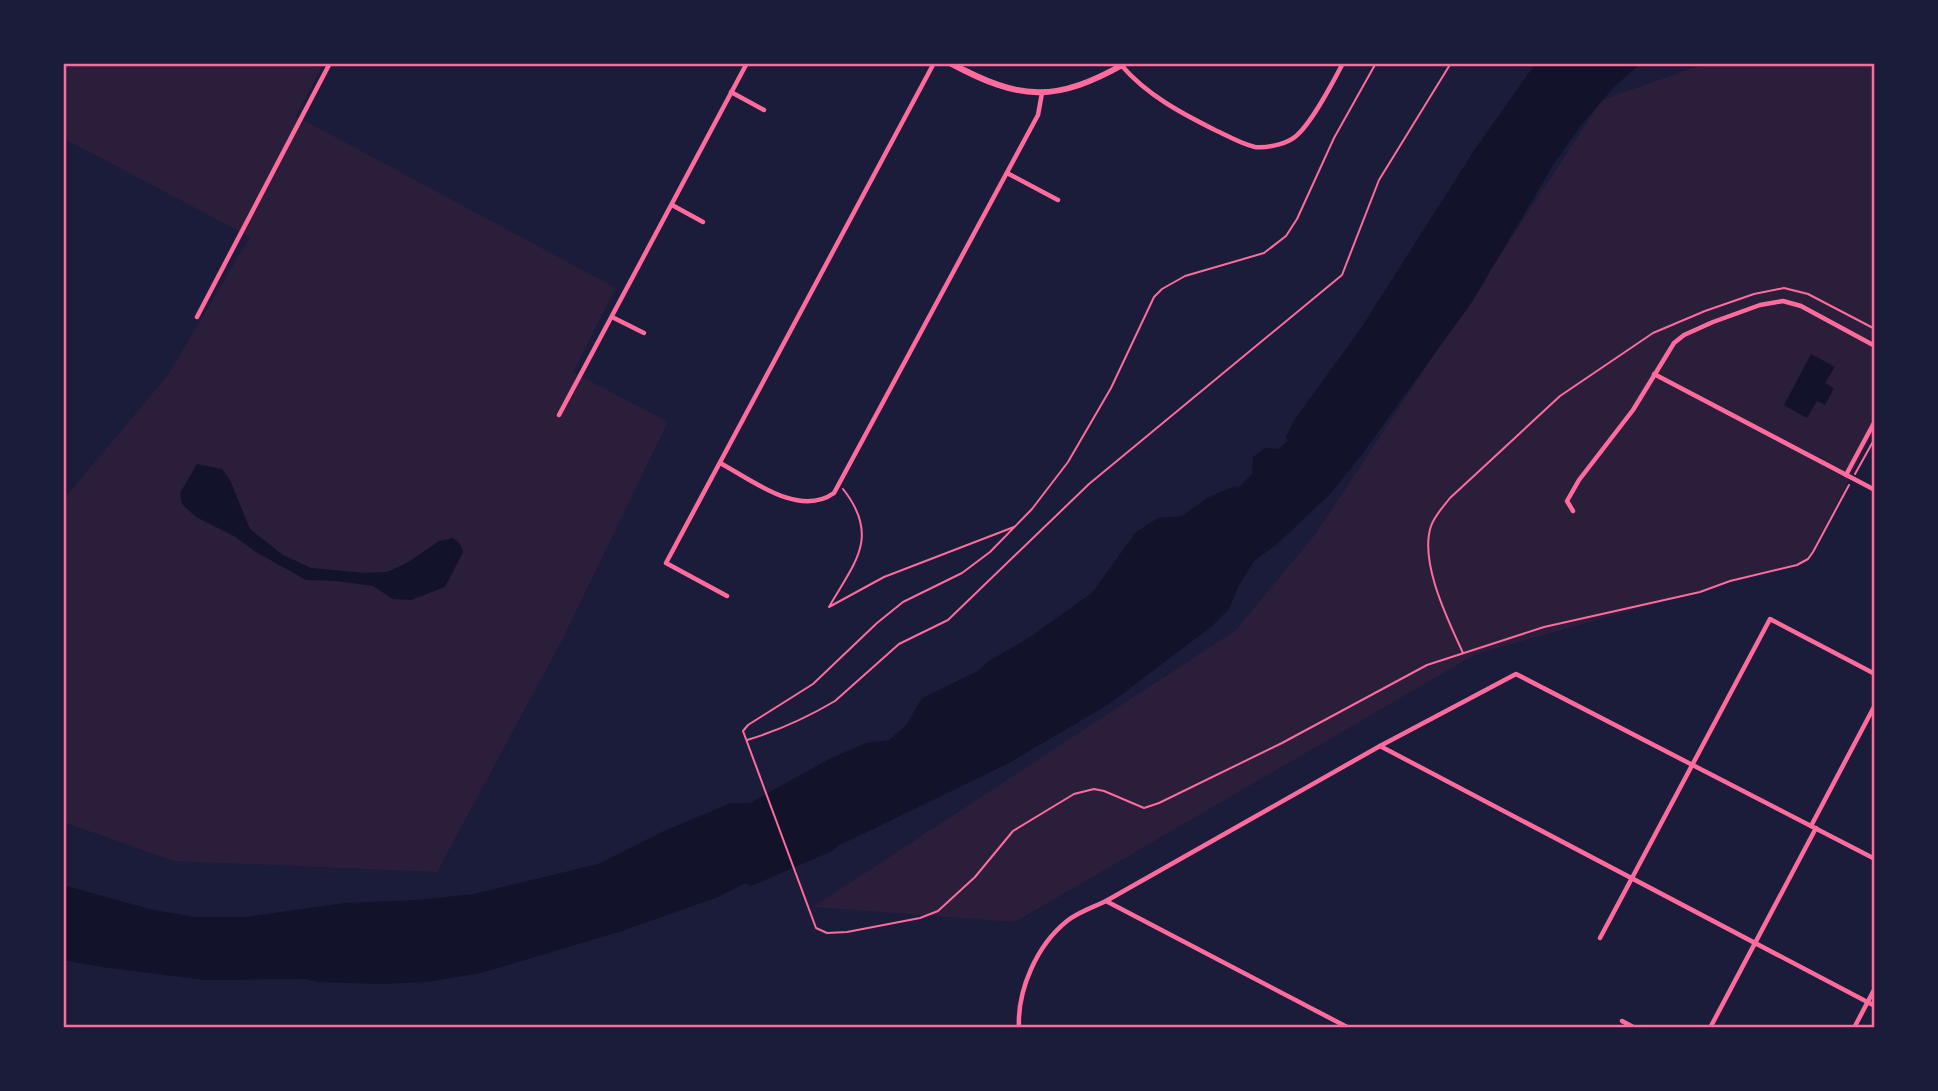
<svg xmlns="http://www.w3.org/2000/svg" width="1938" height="1091" viewBox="0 0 1938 1091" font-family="Roboto,sans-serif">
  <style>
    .green { fill: #2a1e3b }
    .water { fill: #12122b }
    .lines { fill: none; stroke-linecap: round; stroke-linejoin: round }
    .path { stroke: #ff6b9d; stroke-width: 2 }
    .minor { stroke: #ff6b9d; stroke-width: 4.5 }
    .tertiary { stroke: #ff6b9d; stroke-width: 6 }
    .neatline { fill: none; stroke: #ff6b9d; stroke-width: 2.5 }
  </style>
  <rect width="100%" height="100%" fill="#1b1b3a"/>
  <g class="green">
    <polygon points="63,63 324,63 296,116 616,288 573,372 668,422 562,640 437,872 174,861 63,822 63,500 168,375 250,237 63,138"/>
    <polygon points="1707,63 1875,63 1875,429 1807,561 1476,654 1015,922 813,907 1236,630 1317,532 1602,100"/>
  </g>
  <g class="water">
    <polygon points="1536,63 1641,63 1614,87 1582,124 1555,162 1472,302 1360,457 1330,494 1276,545 1255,560 1239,585 1229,609 1211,627 1109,704 1009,763 838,846 832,851 751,886 746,883 718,897 622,931 481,973 426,982 381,984 318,982 306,979 205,980 102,967 63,960 63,885 153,910 195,917 246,917 345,903 418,900 474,894 598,864 664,831 731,803 750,803 831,758 866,743 889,740 906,725 922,698 978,671 989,661 1027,639 1092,593 1136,532 1158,518 1182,516 1207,498 1235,486 1239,487 1252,474 1253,457 1265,448 1279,449 1288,441 1286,437 1293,422 1361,328 1475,149"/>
    <polygon points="1811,354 1835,367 1825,383 1834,388 1825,405 1817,401 1807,418 1784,405"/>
    <polygon points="197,464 222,469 230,480 250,529 283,555 311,568 365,573 387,572 407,563 439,541 453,538 460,544 463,552 445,587 411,600 393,599 373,586 336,581 306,580 256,552 234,536 196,517 182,504 180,493"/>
  </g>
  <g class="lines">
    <g class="path">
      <polyline points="1376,63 1334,138 1297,219 1286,236 1264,253 1185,276 1162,289 1154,297 1111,388 1068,462 1032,509 990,552 962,573 903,602 877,623 813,684 748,725 743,731 816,928 827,933 847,932 920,918 938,911 975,877 1013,831 1074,794 1094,789 1104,791 1144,808 1159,803 1282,743 1427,665 1544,627 1700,592 1730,581 1797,565 1808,559 1813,552 1849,485"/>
      <polyline points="1855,474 1875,438"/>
      <path d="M 843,489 C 881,537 854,563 829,607 L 884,577 L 1014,527"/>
      <path d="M 1463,653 C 1448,620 1419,562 1431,526 C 1435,515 1443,507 1450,498 L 1560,396 L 1653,333 L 1705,311 L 1754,294 L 1784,288 L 1808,294 L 1875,329"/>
      <path d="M 747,740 C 777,731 808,717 835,701 L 899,644 L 948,620 L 1089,484 L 1342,275 L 1379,180 L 1451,63"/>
    </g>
    <g class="minor">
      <path d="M 1122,66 C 1147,95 1181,113 1215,130 C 1228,136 1241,144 1255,147 C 1266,148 1282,145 1292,139 C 1309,129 1333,82 1343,63"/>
      <polyline points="731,92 764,110"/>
      <polyline points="1007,173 1058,200"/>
      <polyline points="672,205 703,222"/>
      <polyline points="197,317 330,63"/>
      <polyline points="612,317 644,333"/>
      <polyline points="1654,374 1875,490"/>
      <polyline points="559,415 747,63"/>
      <path d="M 720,463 C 752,480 799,518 834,493 L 1038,115 L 1042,93"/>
      <polyline points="1846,475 1875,421"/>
      <polyline points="1573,511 1567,501 1579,480 1633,410 1674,343 1684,335 1713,322 1760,305 1783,301 1801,306 1875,346"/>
      <polyline points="727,596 666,563 934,63"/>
      <polyline points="1380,746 1875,1006"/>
      <polyline points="1811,826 1875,705"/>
      <polyline points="1106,901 1349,1028"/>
      <polyline points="1600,938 1770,619 1875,674"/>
      <polyline points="1622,1021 1635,1028"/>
      <path d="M 1019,1028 C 1017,990 1037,945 1067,921 C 1078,912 1094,907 1106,901 L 1380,746 L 1516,674 L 1875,859"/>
      <polyline points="1710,1028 1816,828"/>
      <polyline points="1854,1028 1875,988"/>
    </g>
    <path class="tertiary" d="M 950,63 C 1021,101 1055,103 1126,63"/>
  </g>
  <rect width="1938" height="1091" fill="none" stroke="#1b1b3a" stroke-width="130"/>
  <rect x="65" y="65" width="1808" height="961" class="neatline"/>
</svg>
